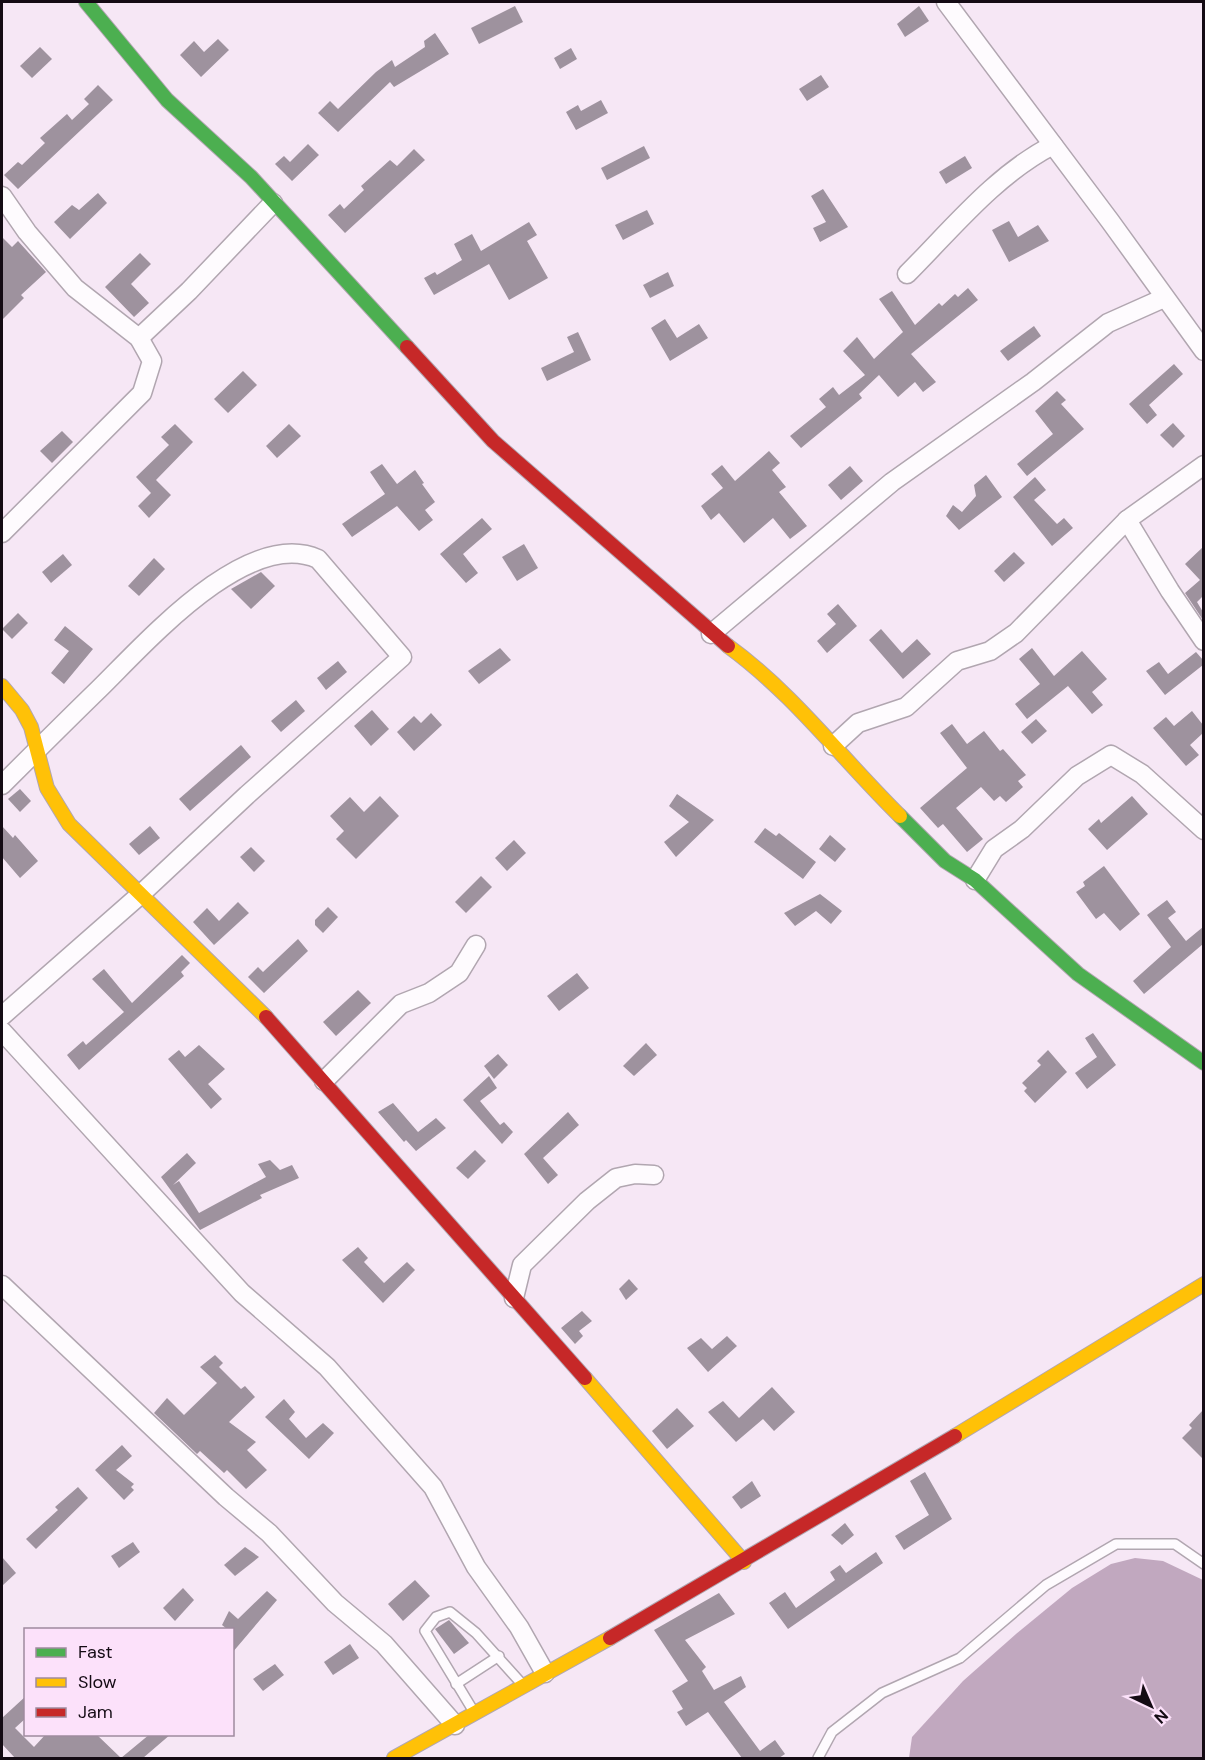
<svg xmlns="http://www.w3.org/2000/svg" width="1205" height="1760" viewBox="0 0 1205 1760" font-family="'DM Sans',sans-serif">
  <style>
    .water { fill: #c1a8bf }
    .building { fill: #9e929e }
    .lines { fill: none; stroke-linecap: round; stroke-linejoin: round }
    .lane-casing { stroke: #b1a6b0; stroke-width: 12 }
    .street-casing { stroke: #b1a6b0; stroke-width: 21 }
    .fast-casing { stroke: #b1a6b0; stroke-width: 16 }
    .slow-casing { stroke: #b1a6b0; stroke-width: 16 }
    .jam-casing { stroke: #b1a6b0; stroke-width: 16 }
    .lane { stroke: #fefbfe; stroke-width: 9 }
    .street { stroke: #fefbfe; stroke-width: 18 }
    .fast { stroke: #4caf50; stroke-width: 14 }
    .slow { stroke: #ffc107; stroke-width: 14 }
    .jam { stroke: #c62828; stroke-width: 14 }
  </style>
  <rect width="100%" height="100%" fill="#f6e7f5"/>
  <polygon class="water" points="1135,1558 1163,1561 1203,1580 1203,1758 909,1758 912,1737 963,1681 1016,1634 1072,1588 1111,1564"/>
  <g class="building">
    <polygon points="515,6 523,22 479,44 471,28"/>
    <polygon points="919,6 929,21 905,37 897,24"/>
    <polygon points="435,33 449,54 394,87 390,82 338,132 318,113 330,101 338,109 376,72 392,60 395,67 425,47 424,41"/>
    <polygon points="218,39 229,50 201,77 180,55 194,41 204,52"/>
    <polygon points="40,47 52,59 32,78 20,66"/>
    <polygon points="571,48 577,59 560,69 554,58"/>
    <polygon points="821,75 829,87 807,101 799,89"/>
    <polygon points="98,85 113,100 18,189 4,175 18,162 22,165 45,143 40,138 67,114 72,120 89,104 84,99"/>
    <polygon points="601,100 608,113 576,130 566,112 578,105 581,111"/>
    <polygon points="308,144 319,155 292,181 275,164 284,156 290,162"/>
    <polygon points="644,146 650,158 607,180 601,168"/>
    <polygon points="414,149 425,160 345,233 328,215 340,204 344,209 364,190 361,186 390,160 397,166"/>
    <polygon points="965,156 972,168 946,184 939,172"/>
    <polygon points="823,189 848,227 820,242 813,228 826,222 811,196"/>
    <polygon points="98,193 107,203 70,239 54,222 72,205 79,210"/>
    <polygon points="647,210 654,224 623,240 615,225"/>
    <polygon points="1009,221 1018,237 1038,225 1049,241 1009,262 992,230"/>
    <polygon points="529,222 537,235 527,241 548,278 509,300 489,264 434,295 424,278 435,272 437,275 462,260 454,244 472,234 481,251"/>
    <polygon points="2,237 12,247 18,241 46,272 21,295 24,298 2,320"/>
    <polygon points="140,253 151,264 131,284 149,303 134,317 105,287"/>
    <polygon points="668,272 674,286 650,298 643,285"/>
    <polygon points="968,288 978,300 911,354 936,382 923,392 915,382 898,397 879,375 859,394 862,398 801,448 790,436 826,407 819,399 833,387 839,395 865,375 843,351 857,337 874,359 903,332 879,299 892,291 915,325 939,303 942,306 955,294 958,297"/>
    <polygon points="665,319 677,338 699,324 708,338 670,361 651,328"/>
    <polygon points="1034,326 1041,336 1008,361 1000,351"/>
    <polygon points="578,332 591,360 547,381 541,368 574,352 567,337"/>
    <polygon points="1174,364 1183,374 1149,405 1157,415 1147,424 1129,404"/>
    <polygon points="243,371 257,385 228,413 214,399"/>
    <polygon points="1057,391 1066,400 1061,404 1084,429 1027,476 1017,464 1053,434 1035,411"/>
    <polygon points="1173,423 1185,436 1173,448 1160,435"/>
    <polygon points="175,424 193,442 156,480 171,495 149,518 138,506 151,493 136,477 169,445 161,437"/>
    <polygon points="289,424 301,436 277,458 266,446"/>
    <polygon points="62,431 73,442 52,463 40,451"/>
    <polygon points="769,451 780,463 772,470 786,487 779,492 807,526 790,539 773,518 744,543 719,513 711,520 701,506 723,488 711,474 722,465 735,481"/>
    <polygon points="382,464 397,484 415,470 424,483 422,484 435,502 425,510 433,520 419,531 397,506 352,537 342,524 385,494 370,472"/>
    <polygon points="850,466 863,481 841,500 828,485"/>
    <polygon points="986,475 1002,497 959,530 946,516 953,505 962,512 976,496 974,485"/>
    <polygon points="1035,477 1046,490 1034,500 1057,524 1064,518 1073,528 1052,546 1013,497"/>
    <polygon points="482,518 492,529 463,554 478,573 466,583 440,554"/>
    <polygon points="524,544 538,568 517,581 502,557"/>
    <polygon points="1203,547 1203,596 1197,602 1203,612 1203,620 1185,593 1200,580 1185,564"/>
    <polygon points="1014,552 1025,563 1004,582 994,571"/>
    <polygon points="63,554 72,565 51,583 42,572"/>
    <polygon points="154,558 165,569 139,596 128,586"/>
    <polygon points="261,572 275,586 251,609 231,589"/>
    <polygon points="838,604 857,626 827,653 817,641 836,624 827,614"/>
    <polygon points="18,613 28,623 12,639 2,629"/>
    <polygon points="65,626 93,649 64,684 51,673 69,651 54,640"/>
    <polygon points="881,629 902,653 917,639 931,654 903,679 869,640"/>
    <polygon points="500,648 511,660 479,684 468,671"/>
    <polygon points="1032,648 1054,676 1082,651 1107,679 1092,692 1103,705 1092,714 1068,686 1027,719 1015,704 1040,684 1019,659"/>
    <polygon points="1196,652 1203,660 1203,665 1165,695 1146,671 1159,662 1168,674"/>
    <polygon points="338,661 347,672 326,690 317,678"/>
    <polygon points="296,700 305,711 281,732 271,721"/>
    <polygon points="372,710 389,729 371,746 354,726"/>
    <polygon points="1192,711 1203,725 1203,733 1190,745 1199,755 1186,766 1153,728 1166,717 1174,726"/>
    <polygon points="431,713 442,725 414,751 397,732 414,716 421,723"/>
    <polygon points="1036,719 1047,731 1032,744 1021,732"/>
    <polygon points="952,724 967,744 984,731 1000,751 1003,749 1026,775 1018,781 1023,787 1006,802 1000,796 994,801 981,787 956,808 983,839 967,852 943,824 938,828 920,808 967,768 940,733"/>
    <polygon points="241,745 251,757 190,811 179,799"/>
    <polygon points="20,789 31,801 20,812 8,799"/>
    <polygon points="677,794 714,820 676,857 664,842 689,822 669,806"/>
    <polygon points="380,796 399,816 356,859 336,839 344,831 330,816 350,797 364,812"/>
    <polygon points="1132,796 1148,814 1107,850 1088,829 1099,819 1101,823"/>
    <polygon points="2,826 13,838 15,835 38,861 20,878 2,857"/>
    <polygon points="150,826 160,838 139,855 129,844"/>
    <polygon points="765,828 776,836 779,833 816,862 803,879 754,842"/>
    <polygon points="830,835 846,849 835,862 819,849"/>
    <polygon points="514,840 526,853 507,871 495,858"/>
    <polygon points="251,847 265,861 254,872 240,857"/>
    <polygon points="1104,866 1140,914 1120,931 1104,913 1096,919 1076,892 1085,886 1083,882"/>
    <polygon points="481,876 492,887 466,913 455,902"/>
    <polygon points="820,894 842,911 831,924 816,911 795,926 784,913"/>
    <polygon points="1167,900 1176,912 1168,918 1186,941 1203,927 1203,944 1144,994 1133,981 1171,947 1147,915"/>
    <polygon points="238,902 249,913 214,945 193,922 207,908 219,921"/>
    <polygon points="328,907 338,917 323,933 315,925 315,920"/>
    <polygon points="298,939 308,951 264,993 248,977 258,967 263,972"/>
    <polygon points="182,955 190,963 181,972 184,976 79,1070 67,1055 83,1041 86,1045 124,1012 92,979 104,969 132,1003"/>
    <polygon points="577,973 589,988 559,1011 547,996"/>
    <polygon points="358,990 371,1003 336,1036 323,1022"/>
    <polygon points="1093,1033 1116,1065 1087,1089 1075,1073 1097,1057 1085,1038"/>
    <polygon points="646,1043 657,1055 634,1076 623,1066"/>
    <polygon points="199,1045 225,1069 208,1084 222,1099 211,1109 168,1059 179,1050 185,1057"/>
    <polygon points="1048,1050 1067,1072 1035,1103 1024,1091 1027,1088 1022,1083 1041,1065 1037,1061"/>
    <polygon points="498,1054 508,1065 494,1079 484,1066"/>
    <polygon points="489,1076 497,1088 480,1101 500,1125 504,1122 513,1132 502,1144 463,1100"/>
    <polygon points="393,1103 418,1132 436,1118 446,1128 416,1151 406,1140 404,1142 378,1112"/>
    <polygon points="568,1112 579,1125 543,1158 558,1175 548,1184 524,1154"/>
    <polygon points="475,1150 486,1161 468,1179 456,1168"/>
    <polygon points="187,1153 196,1163 173,1185 179,1181 199,1213 266,1177 258,1164 270,1160 280,1170 292,1165 299,1178 260,1195 262,1198 200,1230 161,1177"/>
    <polygon points="358,1247 368,1258 364,1262 384,1283 407,1262 415,1270 383,1303 342,1260"/>
    <polygon points="629,1279 638,1289 626,1300 619,1289"/>
    <polygon points="582,1311 592,1321 579,1331 583,1336 575,1344 561,1328"/>
    <polygon points="727,1336 737,1346 708,1372 687,1348 701,1338 712,1349"/>
    <polygon points="215,1355 223,1363 219,1367 241,1389 245,1386 255,1397 229,1422 256,1442 247,1450 267,1470 246,1489 227,1470 224,1473 200,1451 197,1454 154,1413 167,1398 184,1415 217,1383 200,1367"/>
    <polygon points="772,1387 795,1412 774,1431 763,1419 736,1442 708,1412 723,1401 739,1418"/>
    <polygon points="284,1399 295,1412 289,1419 306,1438 323,1423 334,1433 309,1459 265,1417"/>
    <polygon points="677,1408 694,1426 667,1449 652,1431"/>
    <polygon points="1203,1410 1203,1459 1182,1438 1192,1428 1189,1425"/>
    <polygon points="122,1445 132,1456 116,1470 134,1484 131,1487 134,1490 124,1500 95,1470"/>
    <polygon points="925,1472 952,1519 904,1550 895,1536 929,1515 910,1481"/>
    <polygon points="752,1481 761,1496 741,1509 732,1497"/>
    <polygon points="78,1487 88,1498 36,1549 26,1539 58,1510 55,1507"/>
    <polygon points="845,1523 854,1535 842,1545 831,1535"/>
    <polygon points="133,1542 140,1552 119,1568 111,1556"/>
    <polygon points="245,1547 259,1557 235,1576 224,1565"/>
    <polygon points="876,1552 883,1563 788,1629 769,1603 785,1592 796,1608 835,1580 830,1572 840,1565 846,1573"/>
    <polygon points="2,1557 16,1573 2,1586"/>
    <polygon points="415,1580 430,1596 403,1621 388,1604"/>
    <polygon points="183,1588 194,1600 175,1621 163,1608"/>
    <polygon points="267,1591 277,1600 232,1653 232,1629 227,1629 222,1625 229,1611 238,1619"/>
    <polygon points="719,1593 735,1614 685,1640 706,1667 702,1671 714,1690 741,1676 746,1687 724,1702 760,1751 775,1740 785,1754 779,1758 742,1758 708,1712 686,1726 677,1712 683,1709 672,1691 688,1681 654,1630"/>
    <polygon points="449,1620 469,1643 454,1654 435,1629"/>
    <polygon points="350,1644 359,1658 333,1675 324,1662"/>
    <polygon points="275,1664 284,1675 263,1691 253,1679"/>
    <polygon points="26,1696 26,1718 15,1728 34,1747 46,1734 96,1734 121,1758 150,1734 171,1734 143,1758 15,1758 2,1744 2,1718"/>
  </g>
  <g class="lines">
    <g class="lane-casing">
      <g id="lane">
        <polyline points="456,1684 499,1656"/>
        <polyline points="474,1712 425,1631 436,1617 450,1612 476,1633 522,1684"/>
        <polyline points="818,1758 832,1732 882,1693 960,1658 1046,1585 1116,1544 1175,1544 1204,1564"/>
      </g>
    </g>
    <g class="street-casing">
      <g id="street">
        <polyline points="946,2 1110,221 1204,351"/>
        <polyline points="2,196 27,232 75,288 139,338 152,361 142,393 2,533"/>
        <path d="M 907,274 C 952,229 995,175 1053,145"/>
        <polyline points="139,338 189,291 273,203"/>
        <polyline points="1127,520 1170,591 1204,641"/>
        <polyline points="711,634 892,482 1033,382 1108,323 1164,298"/>
        <polyline points="833,746 858,723 906,707 957,661 990,651 1016,633 1127,520 1204,465"/>
        <path d="M 2,785 C 34,753 66,721 99,689 C 145,644 247,527 318,559 L 402,657 L 247,795 L 141,894 L 2,1016"/>
        <polyline points="975,880 994,849 1022,829 1077,776 1111,755 1142,774 1204,830"/>
        <polyline points="2,1031 242,1293 327,1367 433,1487 476,1567 519,1627 545,1673"/>
        <polyline points="324,1081 401,1004 429,993 459,973 476,945"/>
        <polyline points="2,1285 226,1497 269,1533 335,1603 384,1644 455,1725"/>
        <polyline points="514,1298 522,1265 587,1201 616,1178 635,1174 654,1175"/>
      </g>
    </g>
    <g class="fast-casing">
      <g id="fast">
        <polyline points="86,2 167,100 251,177 407,347"/>
        <polyline points="900,816 945,861 975,880 1078,974 1204,1063"/>
      </g>
    </g>
    <g class="slow-casing">
      <g id="slow">
        <path d="M 728,646 C 794,694 842,759 900,816"/>
        <polyline points="2,686 22,710 31,727 47,788 69,824 266,1017"/>
        <polyline points="585,1378 744,1562"/>
        <polyline points="955,1436 1204,1284"/>
        <polyline points="394,1758 610,1638"/>
      </g>
    </g>
    <g class="jam-casing">
      <g id="jam">
        <polyline points="407,347 493,441 728,646"/>
        <polyline points="266,1017 585,1378"/>
        <polyline points="610,1638 955,1436"/>
      </g>
    </g>
    <use href="#lane" class="lane"/>
    <use href="#street" class="street"/>
    <use href="#fast" class="fast"/>
    <use href="#slow" class="slow"/>
    <use href="#jam" class="jam"/>
  </g>
  <rect width="1205" height="1760" fill="none" stroke="#140b14" stroke-width="6"/>
  <rect x="24" y="1628" width="210" height="108" fill="#fce1fa" stroke="#9f8b9e" stroke-width="1.5"/>
  <rect x="36" y="1648" width="30" height="9" fill="#4caf50" stroke="#9f8b9e" stroke-width="1.5"/>
  <text x="78" y="1658" font-size="18" fill="#140b14">Fast</text>
  <rect x="36" y="1678" width="30" height="9" fill="#ffc107" stroke="#9f8b9e" stroke-width="1.5"/>
  <text x="78" y="1688" font-size="18" fill="#140b14">Slow</text>
  <rect x="36" y="1708" width="30" height="9" fill="#c62828" stroke="#9f8b9e" stroke-width="1.5"/>
  <text x="78" y="1718" font-size="18" fill="#140b14">Jam</text>
  <g transform="translate(1151 1706) rotate(136)" stroke="#fce1fa" stroke-width="4.5" paint-order="stroke">
  <path d="M0-4.5L10 22L0 15L-10 22Z" fill="#140b14"/>
  <text y="-9" font-size="16" font-weight="bold" text-anchor="middle" fill="#140b14">N</text>
  </g>
</svg>
